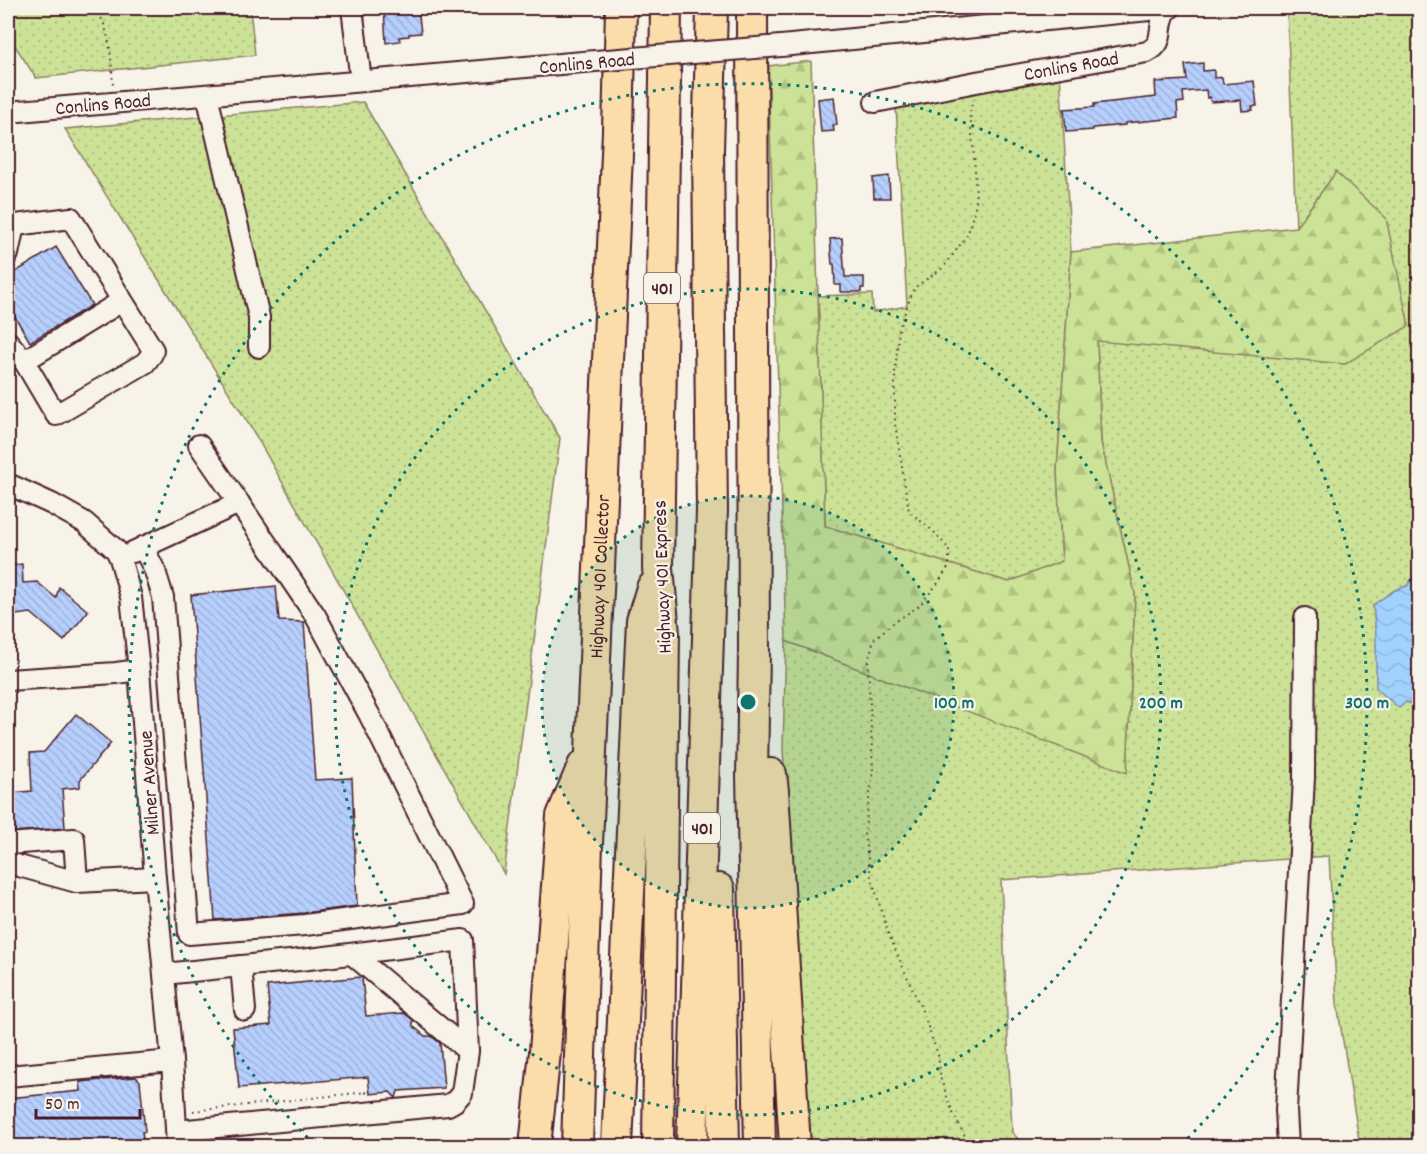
<svg xmlns="http://www.w3.org/2000/svg" width="1427" height="1154" viewBox="0 0 1427 1154" font-family="Dekko,sans-serif">
  <style>
    .grass { fill: url(#grass-dots); stroke: #8b8061; stroke-width: 1.5 }
    .forest { fill: url(#forest-firs); stroke: #8b8061; stroke-width: 1.5 }
    .water { fill: url(#water-waves); stroke: #7e8aaa; stroke-width: 1.5 }
    .building { fill: url(#building-back-hatch); stroke: #4a1f2b; stroke-width: 1.5 }
    .lines { fill: none; stroke-linecap: round; stroke-linejoin: round }
    .minor-casing { stroke: #4a1f2b; stroke-width: 24 }
    .highway-casing { stroke: #4a1f2b; stroke-width: 34 }
    .path { stroke: #4a1f2b; stroke-width: 2; stroke-dasharray: 1.5 4.5; stroke-linecap: butt }
    .minor { stroke: #f7f3e8; stroke-width: 20 }
    .highway { stroke: #faddab; stroke-width: 30 }
    .minor-bridge-casing { stroke: #4a1f2b; stroke-width: 24; stroke-linecap: butt }
    .minor-bridge { stroke: #f7f3e8; stroke-width: 20 }
    .ring { fill: none; stroke: #0f766e; stroke-width: 3; stroke-dasharray: 3 6 }
    .labels { text-anchor: middle; stroke-width: 4.5; stroke-linejoin: round; paint-order: stroke }
    .shield { fill: #f7f3e8; stroke: #7e5f64; stroke-width: 1.5 }
    .shield-label { font-size: 18px; font-weight: bold; fill: #4a1f2b }
    .street-label { font-size: 20px; fill: #4a1f2b; stroke: #f7f3e8 }
    .centre { fill: #0f766e; stroke: #f7f3e8; stroke-width: 3 }
    .ring-label { font-size: 18px; text-anchor: middle; font-weight: bold; fill: #0f766e; stroke: #f7f3e8; stroke-width: 4.5; stroke-linejoin: round; paint-order: stroke }
  </style>
  <defs>
    <pattern id="grass-dots" width="8" height="8" patternUnits="userSpaceOnUse" patternTransform="scale(1.5)"><rect width="8" height="8" fill="#cce297"/><path d="M2 2h.1M6 6h.1" fill="none" stroke="#b1c182" stroke-width="1.8" stroke-linecap="round"/></pattern>
    <pattern id="forest-firs" width="22" height="20" patternUnits="userSpaceOnUse" patternTransform="scale(1.5)"><rect width="22" height="20" fill="#cce297"/><path d="M5 1l3.5 6h-7zM16 11l3.5 6h-7z" fill="#b1c182"/></pattern>
    <pattern id="water-waves" width="16" height="10" patternUnits="userSpaceOnUse" patternTransform="scale(1.5)"><rect width="16" height="10" fill="#a1d2fe"/><path d="M0 5q4-4 8 0t8 0" fill="none" stroke="#8cb4da"/></pattern>
    <pattern id="building-back-hatch" width="6" height="6" patternUnits="userSpaceOnUse" patternTransform="scale(1.5)"><rect width="6" height="6" fill="#b6cffd"/><path d="M-1 5l2 2M0 0l6 6M5-1l2 2" fill="none" stroke="#9eb1d9"/></pattern>
  </defs>
  <rect width="100%" height="100%" fill="#f7f3e8"/>
  <filter id="ink" filterUnits="userSpaceOnUse"><feTurbulence type="fractalNoise" baseFrequency=".0167" numOctaves="2"/><feDisplacementMap in="SourceGraphic" scale="12" xChannelSelector="R" yChannelSelector="G"/><feConvolveMatrix kernelMatrix="1 2 1 2 8 2 1 2 1" color-interpolation-filters="sRGB"/></filter>
  <g filter="url(#ink)">
    <g class="grass">
      <polygon points="8,8 250,8 255,55 36,78 8,35"/>
      <polygon points="1307,8 1419,8 1419,569 1407,586 1395,590 1373,605 1376,635 1406,702 1414,704 1419,714 1419,1146 1360,1146 1337,1004 1329,856 1001,880 1012,1132 1024,1146 805,1146 799,1061 783,747 786,641 1127,772 1135,594 1101,442 1097,340 1345,364 1336,172 1296,227 1287,9"/>
      <polygon points="1060,73 1071,252 1057,471 1062,561 1009,582 825,526 818,296 872,294 873,312 907,306 896,106"/>
      <polygon points="363,102 560,438 504,874 256,436 65,129"/>
    </g>
    <polygon class="forest" points="811,61 825,526 1009,582 1062,561 1057,471 1071,252 1296,227 1336,172 1386,218 1409,326 1345,364 1097,341 1101,442 1135,594 1127,773 786,641 768,66"/>
    <polygon class="water" points="1419,569 1419,714 1414,704 1406,702 1399,708 1376,688 1376,635 1373,605 1395,590 1407,586"/>
    <g class="building">
      <polygon points="384,8 418,8 421,33 409,34 409,36 399,37 400,41 386,43"/>
      <polygon points="1203,63 1203,71 1214,70 1214,78 1222,77 1223,84 1254,81 1257,106 1252,106 1253,110 1242,111 1241,100 1211,102 1210,97 1207,98 1206,90 1183,92 1184,102 1177,103 1178,118 1125,123 1125,125 1093,128 1093,130 1066,132 1064,109 1094,107 1094,104 1156,97 1155,82 1187,80 1185,65"/>
      <polygon points="834,97 837,125 833,125 834,131 821,132 818,99"/>
      <polygon points="889,176 890,198 874,198 873,178"/>
      <polygon points="842,238 845,277 864,277 864,288 861,288 861,292 841,292 841,285 835,285 834,264 832,264 830,239"/>
      <polygon points="56,247 92,305 30,342 8,305 8,271 14,273"/>
      <polygon points="22,564 23,583 37,582 56,598 59,587 88,611 64,641 31,613 8,616 8,566"/>
      <polygon points="276,586 279,621 304,622 315,780 352,778 357,906 304,913 215,920 191,595"/>
      <polygon points="76,714 111,743 80,780 80,787 62,789 65,828 14,832 11,793 32,791 30,753 44,752"/>
      <polygon points="361,977 362,978 366,1016 404,1013 413,1020 413,1026 425,1036 431,1036 440,1043 444,1088 398,1091 396,1098 390,1092 370,1094 368,1077 239,1088 233,1028 271,1025 267,986"/>
      <polygon points="136,1077 140,1081 145,1132 142,1132 144,1146 8,1146 8,1098 81,1091 80,1082"/>
    </g>
    <g class="lines">
      <g class="minor-casing">
        <g id="minor">
          <polyline points="352,8 361,81"/>
          <polyline points="781,46 1170,8"/>
          <polyline points="207,95 259,317 259,347"/>
          <path d="M 875,102 L 976,82 L 1147,52 C 1162,44 1159,37 1162,22 C 1163,17 1165,13 1167,8"/>
          <polyline points="8,112 583,62"/>
          <polyline points="8,226 71,218 153,350 152,354 145,363 56,415 24,361 122,301"/>
          <polyline points="8,254 14,225"/>
          <polyline points="8,342 24,361"/>
          <polyline points="8,484 52,504 84,522 116,550 120,558 131,597 139,670 155,878 172,1061 177,1146"/>
          <polyline points="143,547 155,571 163,597 189,934 305,925 463,904 370,716 315,615 239,503"/>
          <polyline points="133,552 239,503 199,445"/>
          <polyline points="8,680 116,673 139,670"/>
          <polyline points="8,844 74,839 77,882 8,863"/>
          <polyline points="77,882 155,878"/>
          <polyline points="352,954 468,1051"/>
          <polyline points="241,966 245,1010"/>
          <polyline points="164,974 309,959 463,940 468,1051 462,1093 455,1101 448,1105 177,1131"/>
          <polyline points="8,1076 172,1061"/>
          <polyline points="1288,1146 1286,1110 1304,778 1305,618"/>
        </g>
      </g>
      <g class="highway-casing">
        <g id="highway">
          <polyline points="752,8 754,653 752,776 760,1146"/>
          <polyline points="771,774 773,791 795,1146"/>
          <polyline points="719,889 724,1146"/>
          <polyline points="535,1146 545,1052 562,816 583,766"/>
          <path id="s1" d="M 577,1146 L 587,844 L 618,131 L 621,8"/>
          <polyline points="617,1146 642,621 652,588"/>
          <polyline points="658,1146 664,634 658,568 666,8"/>
          <polyline points="692,1146 712,510 708,150 712,8"/>
        </g>
      </g>
      <g class="path">
        <path d="M 95,8 C 111,28 111,61 113,85"/>
        <polyline points="193,1111 366,1092 366,1095"/>
        <polyline points="970,1146 953,1113 941,1080 938,1055 923,1013 888,933 871,876 864,834 873,772 868,662 874,639 893,623 919,606 938,583 949,566 949,549 933,531 909,511 895,424 895,373 899,328 914,288 944,267 968,234 976,203 975,169 970,112 973,100"/>
      </g>
      <use href="#minor" class="minor"/>
      <use href="#highway" class="highway"/>
      <g class="minor-bridge-casing">
        <polyline id="minor-bridge" points="583,62 781,46"/>
      </g>
      <use href="#minor-bridge" class="minor-bridge"/>
    </g>
  </g>
  <circle cx="748" cy="702" r="206" fill="#0f766e" fill-opacity=".12"/>
  <g class="ring">
    <circle cx="748" cy="702" r="206"/>
    <circle cx="748" cy="702" r="413"/>
    <path d="M314 1144A619 619 0 1 1 1182 1144"/>
  </g>
  <g class="labels">
    <g class="shield">
      <rect x="644" y="273" width="36" height="30" rx="4.5"/>
      <rect x="684" y="813" width="36" height="30" rx="4.5"/>
    </g>
    <g class="shield-label">
      <text x="662" y="294">401</text>
      <text x="702" y="834">401</text>
    </g>
    <g class="street-label">
      <text transform="translate(587 62) rotate(-5)" y="7">Conlins Road</text>
      <text transform="translate(1071 65) rotate(-10)" y="7">Conlins Road</text>
      <text transform="translate(103 103) rotate(-5)" y="7">Conlins Road</text>
      <text dy="7" stroke="none"><textPath href="#s1" startOffset="570">Highway 401 Collector</textPath></text>
      <text transform="translate(661 577) rotate(-92)" y="7">Highway 401 Express</text>
      <text transform="translate(148 783) rotate(-94)" y="7">Milner Avenue</text>
    </g>
  </g>
  <circle cx="748" cy="702" r="9" class="centre"/>
  <g class="ring-label">
    <text x="954" y="708">100 m</text>
    <text x="1161" y="708">200 m</text>
    <text x="1367" y="708">300 m</text>
  </g>
  <rect width="1427" height="1154" fill="none" stroke="#f7f3e8" stroke-width="30"/>
  <rect x="15" y="15" width="1397" height="1124" fill="none" stroke="#4a1f2b" stroke-width="2" filter="url(#ink)"/>
  <path d="M36 1109v9h104v-9" fill="none" stroke="#4a1f2b" stroke-width="3"/>
  <text x="45" y="1109" font-size="18" fill="#4a1f2b" stroke="#f7f3e8" stroke-width="4.5" paint-order="stroke">50 m</text>
</svg>
